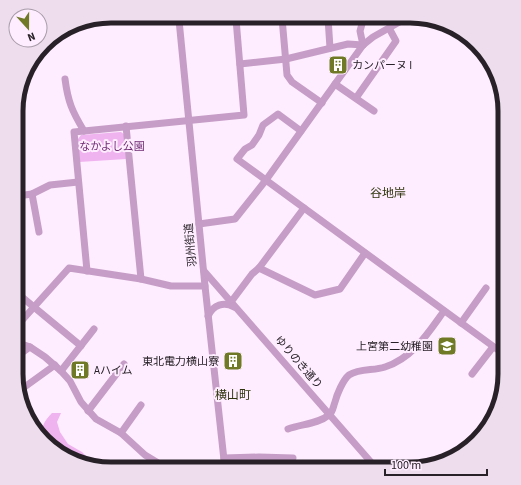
<svg xmlns="http://www.w3.org/2000/svg" width="521" height="485" viewBox="0 0 521 485" font-family="'Source Sans 3','Noto Sans JP',sans-serif">
  <style>
    .green { fill: #efb3f0 }
    .lines { fill: none; stroke-linecap: round; stroke-linejoin: round }
    .minor { stroke: #c69dc7; stroke-width: 7 }
    .labels { text-anchor: middle; stroke-width: 4; stroke-linejoin: round; paint-order: stroke }
    .poi-label { font-size: 11px; fill: #282128; stroke: #feedfe; text-anchor: start }
    .park-label { font-size: 11px; fill: #702b74; stroke: #feedfe }
    .street-label { font-size: 11px; fill: #282128; stroke: #feedfe }
    .neighbourhood-label { font-size: 12px; fill: #2f340c; stroke: #feedfe }
    .rim { fill: none; stroke: #282128; stroke-width: 5 }
  </style>
  <rect width="100%" height="100%" fill="#feedfe"/>
  <g class="green">
    <polygon points="121,132 125,135 126,159 79,162 78,139 81,135"/>
    <path d="M 52,413 L 61,413 L 57,422 L 60,432 L 68,444 L 82,452 L 90,460 L 89,464 L 69,459 L 43,439 C 40,428 44,421 52,413 Z"/>
  </g>
  <g class="lines">
    <g class="minor">
      <polyline points="282,18 287,75 292,82 322,103"/>
      <polyline points="328,18 330,48"/>
      <polyline points="179,20 205,286 225,469"/>
      <polyline points="363,45 360,31 364,17"/>
      <polyline points="240,64 286,59 348,44 363,45"/>
      <path d="M 65,79 C 68,102 72,111 84,131"/>
      <polyline points="335,84 374,111"/>
      <polyline points="356,98 396,41 389,28"/>
      <polyline points="126,126 141,279"/>
      <polyline points="301,131 278,114 263,125 259,135 252,145 245,149 237,159 505,355"/>
      <polyline points="32,194 39,232"/>
      <polyline points="17,196 32,194 50,185 78,182"/>
      <polyline points="199,224 235,219 266,180 363,45 373,37 410,16"/>
      <polyline points="259,268 315,295 340,289 365,253"/>
      <polyline points="87,271 74,132 244,115 236,19"/>
      <polyline points="204,271 377,469"/>
      <polyline points="17,293 81,346"/>
      <polyline points="231,302 252,274 259,268 304,208"/>
      <path d="M 208,316 C 213,305 224,301 234,307"/>
      <polyline points="461,323 486,288"/>
      <polyline points="16,327 69,268 141,279 171,286 205,286"/>
      <polyline points="16,342 30,347 45,357 61,371 70,381 81,402 96,419 121,433 145,455 168,469"/>
      <polyline points="16,357 30,347"/>
      <polyline points="61,371 94,329"/>
      <polyline points="472,374 493,347"/>
      <polyline points="19,391 55,365"/>
      <polyline points="88,411 124,364"/>
      <path d="M 288,429 C 301,424 318,424 329,415 C 333,412 333,407 335,402 C 337,394 343,380 349,375 C 360,368 374,371 385,367 C 413,358 428,333 444,311"/>
      <polyline points="121,433 141,405"/>
      <polyline points="224,458 259,457 293,458"/>
    </g>
  </g>
  <defs>
    <g id="building-square" transform="scale(1)"><rect x="-9" y="-9" width="18" height="18" rx="4" fill="#707a26" stroke="#feedfe"/><path d="M-4-6H4V6H1V3H-1V6H-4ZM-2.5-4.3h1.7v1.8h-1.7ZM.8-4.3h1.7v1.8H.8ZM-2.5-1h1.7V.8h-1.7ZM.8-1h1.7V.8H.8Z" fill="#fff"/></g>
    <g id="school-square" transform="scale(1)"><rect x="-9" y="-9" width="18" height="18" rx="4" fill="#707a26" stroke="#feedfe"/><path d="M0-5L7-2L0 1L-7-2ZM-4 1L0 2.5L4 1V4Q0 6-4 4Z" fill="#fff"/></g>
  </defs>
  <g fill-rule="evenodd">
    <use href="#building-square" x="338" y="65"/>
    <use href="#school-square" x="447" y="346"/>
    <use href="#building-square" x="233" y="361"/>
    <use href="#building-square" x="80" y="370"/>
  </g>
  <g class="labels">
    <g class="poi-label">
      <text x="352" y="69">カンパーヌ I</text>
      <text x="433" y="350" text-anchor="end">上宮第二幼稚園</text>
      <text x="219" y="365" text-anchor="end">東北電力横山寮</text>
      <text x="94" y="374">Aハイム</text>
    </g>
    <g class="park-label">
      <text x="112" y="150">なかよし公園</text>
    </g>
    <g class="street-label">
      <text transform="translate(190 245) rotate(-95)" y="4">羽州街道</text>
      <text transform="translate(299 362) rotate(49)" y="4">ゆりのき通り</text>
    </g>
    <g class="neighbourhood-label">
      <text x="388" y="197">谷地岸</text>
      <text x="233" y="399">横山町</text>
    </g>
  </g>
  <path d="M0 0H521V485H0ZM111 23H410A88 88 0 0 1 498 111V374A88 88 0 0 1 410 462H111A88 88 0 0 1 23 374V111A88 88 0 0 1 111 23Z" fill="#eddded" fill-rule="evenodd"/>
  <path class="rim" d="M111 23H410A88 88 0 0 1 498 111V374A88 88 0 0 1 410 462H111A88 88 0 0 1 23 374V111A88 88 0 0 1 111 23Z"/>
  <g transform="translate(28 28) rotate(159)"><circle r="19" fill="#feedfe" stroke="#a89ba8"/>
  <path d="M0-3L7 15L0 10L-7 15Z" fill="#707a26"/>
  <text y="-6" font-size="11" font-weight="bold" text-anchor="middle" fill="#282128">N</text>
  </g>
  <path d="M385 469v6h102v-6" fill="none" stroke="#282128" stroke-width="2"/>
  <text x="391" y="469" font-size="12" fill="#282128" stroke="#feedfe" stroke-width="3" paint-order="stroke">100 m</text>
</svg>
